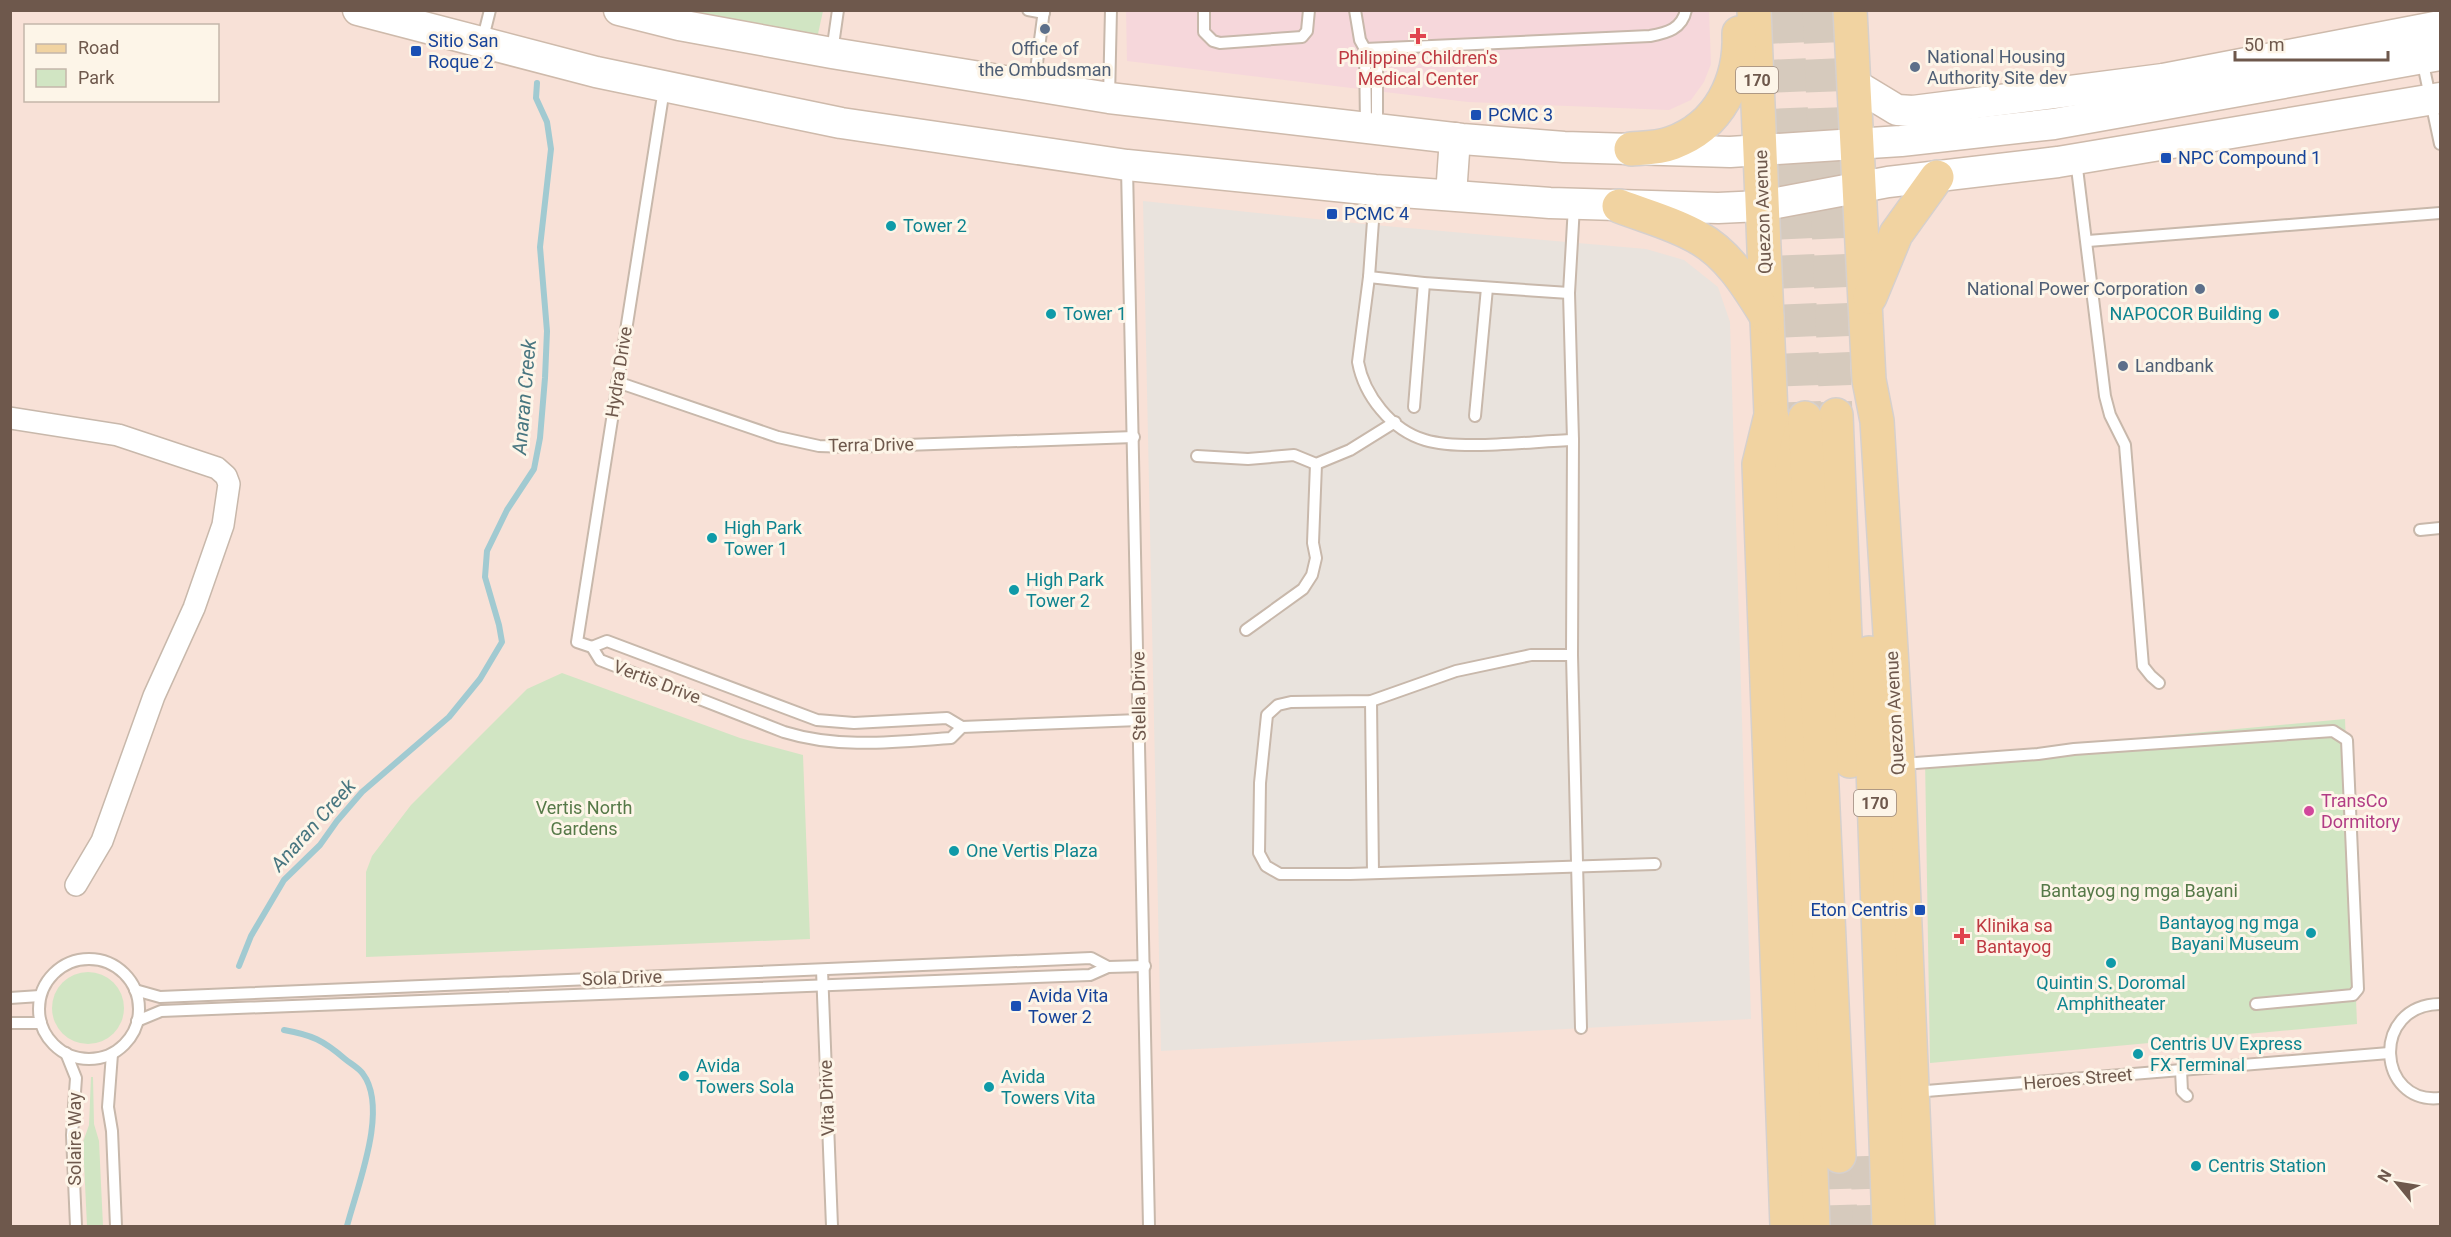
<svg xmlns="http://www.w3.org/2000/svg" width="2451" height="1237" viewBox="0 0 2451 1237" font-family="Roboto,sans-serif">
  <style>
    .commercial { fill: #f8e1d7; fill-rule: evenodd }
    .industrial { fill: #e9e3dd }
    .medical { fill: #f6d7db }
    .green { fill: #d1e5c3 }
    .lines { fill: none; stroke-linecap: round; stroke-linejoin: round }
    .stream { stroke: #a1cad1; stroke-width: 6 }
    .primary-tunnel { stroke: #d6cabd; stroke-width: 33; stroke-dasharray: 33 16; stroke-linecap: butt }
    .lane-casing { stroke: #c8b8ab; stroke-width: 14 }
    .street-casing { stroke: #c8b8ab; stroke-width: 24 }
    .secondary-casing { stroke: #cebaab; stroke-width: 33 }
    .primary-casing { stroke: #d6d0cd; stroke-width: 36 }
    .lane { stroke: #fff; stroke-width: 10 }
    .street { stroke: #fff; stroke-width: 21 }
    .secondary { stroke: #fff; stroke-width: 30 }
    .primary { stroke: #f1d3a1; stroke-width: 33 }
    .service-dot { fill: #5c6f8a; stroke: #fdf5e8; stroke-width: 2 }
    .health-dot { fill: #e0444e; stroke: #fdf5e8; stroke-width: 2 }
    .transit-dot { fill: #1a4fb4; stroke: #fdf5e8; stroke-width: 2 }
    .culture-dot { fill: #0f9aa8; stroke: #fdf5e8; stroke-width: 2 }
    .hotel-dot { fill: #d1479c; stroke: #fdf5e8; stroke-width: 2 }
    .labels { text-anchor: middle; stroke-width: 6; stroke-linejoin: round; paint-order: stroke }
    .shield { fill: #fdf5e8; stroke: #99877b; stroke-width: 1.5 }
    .shield-label { font-size: 16px; font-weight: bold; fill: #6e584c }
    .transit-label { font-size: 18px; fill: #164399; stroke: #fdf5e8; text-anchor: start }
    .service-label { font-size: 18px; fill: #4e5e75; stroke: #fdf5e8; text-anchor: start }
    .health-label { font-size: 18px; fill: #be3a42; stroke: #fdf5e8 }
    .street-label { font-size: 18px; fill: #6e584c; stroke: #fdf5e8 }
    .culture-label { font-size: 18px; fill: #0d838f; stroke: #fdf5e8; text-anchor: start }
    .hotel-label { font-size: 18px; fill: #b23c85; stroke: #fdf5e8; text-anchor: start }
    .park-label { font-size: 18px; fill: #567948; stroke: #fdf5e8 }
    .water-label { font-size: 20px; font-style: italic; fill: #487680; stroke: #fdf5e8 }
  </style>
  <rect width="100%" height="100%" fill="#f9f0e3"/>
  <path class="commercial" d="M 10,11 L 2440,11 L 2440,1226 L 11,1226 ZM 26,26 L 218,26 L 218,100 L 26,100 Z"/>
  <polygon class="industrial" points="1143,201 1374,225 1646,249 1684,260 1718,287 1730,322 1751,1019 1161,1051"/>
  <polygon class="medical" points="1126,11 1709,11 1711,64 1704,82 1691,100 1669,110 1468,102 1127,61"/>
  <g class="green">
    <polygon points="662,11 823,11 816,43"/>
    <polygon points="562,673 740,738 803,755 810,939 366,957 366,872 372,856 411,805 527,689"/>
    <polygon points="2345,719 2357,1024 1930,1063 1925,758"/>
    <circle cx="88" cy="1008" r="36"/>
    <polygon points="91,1077 93,1077 94,1124 99,1141 103,1226 87,1226 83,1142 89,1125"/>
  </g>
  <g class="lines">
    <g class="stream">
      <polyline points="239,966 251,936 284,880 320,845 337,821 362,792 449,717 480,679 502,642 499,625 485,577 487,551 507,510 534,469 540,438 545,378 547,331 540,247 551,149 547,122 536,98 537,83"/>
      <path d="M 284,1030 C 312,1035 323,1040 345,1059 C 351,1064 359,1068 363,1074 C 389,1109 357,1187 347,1226"/>
    </g>
    <g class="primary-tunnel">
      <polyline points="1787,10 1805,418"/>
      <polyline points="1819,10 1836,415"/>
      <polyline points="1839,1156 1841,1226"/>
      <polyline points="1867,1156 1869,1226"/>
    </g>
    <g class="lane-casing">
      <g id="lane">
        <polyline points="1028,10 1044,13"/>
        <polyline points="1204,10 1204,32 1213,41 1220,43 1302,37 1307,31 1309,10"/>
        <polyline points="1355,10 1360,40 1365,49 1366,125"/>
        <polyline points="482,42 490,10"/>
        <path d="M 1365,49 L 1650,36 C 1667,33 1682,29 1686,10"/>
        <polyline points="832,52 838,10"/>
        <polyline points="2422,59 2440,144"/>
        <polyline points="1034,85 1044,10"/>
        <polyline points="1109,97 1111,10"/>
        <polyline points="1377,128 1377,49"/>
        <polyline points="2076,160 2105,396 2110,415 2125,445 2143,666 2151,676 2159,683"/>
        <polyline points="1127,168 1149,1226"/>
        <path d="M 1375,193 L 1369,277 L 1358,362 C 1364,395 1391,430 1425,440 C 1461,451 1533,441 1573,440"/>
        <polyline points="1574,206 1569,293 1573,440 1572,655 1581,1028"/>
        <polyline points="2088,241 2440,213"/>
        <polyline points="1369,277 1424,283 1569,293"/>
        <polyline points="617,382 778,437 819,446 850,447 1134,437"/>
        <polyline points="1414,407 1424,283"/>
        <polyline points="1475,416 1487,288"/>
        <polyline points="1197,456 1248,459 1294,455 1316,464 1350,450 1395,422"/>
        <polyline points="2420,530 2440,528"/>
        <polyline points="1246,630 1303,589 1312,575 1316,558 1313,543 1316,464"/>
        <polyline points="592,647 577,642 664,89"/>
        <polyline points="1572,655 1531,655 1456,671 1371,701 1291,702 1278,705 1267,715 1260,783 1259,853 1266,866 1280,874 1350,874 1655,864"/>
        <polyline points="1371,701 1373,873"/>
        <path d="M 962,727 L 951,738 C 894,742 839,749 784,732 L 600,660 L 592,647 L 607,641 L 817,720 L 854,723 L 947,718 L 962,727 L 1139,720"/>
        <polyline points="1902,764 2038,754 2074,749 2333,731 2347,740 2358,989 2353,995 2256,1004"/>
        <circle cx="89" cy="1009" r="50"/>
        <polyline points="822,970 832,1226"/>
        <polyline points="135,990 160,997 1091,958 1108,967"/>
        <polyline points="10,998 40,996"/>
        <path d="M 2440,1004 C 2370,1005 2377,1105 2440,1098"/>
        <polyline points="137,1021 161,1011 1090,975 1108,967 1145,966"/>
        <polyline points="10,1023 41,1023"/>
        <polyline points="66,1053 76,1078 72,1135 76,1226"/>
        <polyline points="112,1054 108,1107 112,1131 116,1226"/>
        <polyline points="2181,1070 2182,1091 2187,1096"/>
        <polyline points="1914,1092 2389,1053"/>
      </g>
    </g>
    <g class="street-casing">
      <polyline id="street" points="10,418 118,435 217,468 226,476 229,484 223,525 194,608 154,696 102,841 76,885"/>
    </g>
    <g class="secondary-casing">
      <g id="secondary">
        <polyline points="358,10 596,72 841,123 1127,165 1375,190 1550,203 1718,208 1761,206 1888,182 2058,162 2440,98"/>
        <polyline points="619,10 679,25 832,53 1109,98 1462,139 1564,147 1730,152 1901,141 2054,124 2440,55"/>
        <polyline points="1854,84 1897,110 1913,111 2163,79 2440,26"/>
        <polyline points="1451,195 1455,138"/>
      </g>
    </g>
    <g class="primary-casing">
      <g id="primary">
        <polyline points="1754,10 1771,414 1785,467 1813,1226"/>
        <polyline points="1850,10 1869,380 1877,421 1898,764 1918,1226"/>
        <path d="M 1631,149 C 1644,148 1659,148 1672,143 C 1719,126 1741,81 1739,33"/>
        <path d="M 1619,206 C 1645,216 1673,223 1697,237 C 1729,254 1749,288 1767,317"/>
        <polyline points="1870,297 1896,234 1937,177"/>
        <polyline points="1836,415 1850,761"/>
        <polyline points="1805,418 1839,1156"/>
        <polyline points="1770,419 1759,464 1787,1226"/>
        <polyline points="1869,653 1889,1226"/>
      </g>
    </g>
    <use href="#lane" class="lane"/>
    <use href="#street" class="street"/>
    <use href="#secondary" class="secondary"/>
    <use href="#primary" class="primary"/>
  </g>
  <g class="service-dot">
    <circle cx="1045" cy="29" r="6"/>
    <circle cx="1915" cy="67" r="6"/>
    <circle cx="2200" cy="289" r="6"/>
    <circle cx="2123" cy="366" r="6"/>
  </g>
  <g class="health-dot">
    <path d="M1415 27h6v6h6v6h-6v6h-6v-6h-6v-6h6z"/>
    <path d="M1959 927h6v6h6v6h-6v6h-6v-6h-6v-6h6z"/>
  </g>
  <g class="transit-dot">
    <rect x="410" y="45" width="12" height="12" rx="3"/>
    <rect x="1470" y="109" width="12" height="12" rx="3"/>
    <rect x="2160" y="152" width="12" height="12" rx="3"/>
    <rect x="1326" y="208" width="12" height="12" rx="3"/>
    <rect x="1914" y="904" width="12" height="12" rx="3"/>
    <rect x="1010" y="1000" width="12" height="12" rx="3"/>
  </g>
  <g class="culture-dot">
    <circle cx="891" cy="226" r="6"/>
    <circle cx="1051" cy="314" r="6"/>
    <circle cx="2274" cy="314" r="6"/>
    <circle cx="712" cy="538" r="6"/>
    <circle cx="1014" cy="590" r="6"/>
    <circle cx="954" cy="851" r="6"/>
    <circle cx="2311" cy="933" r="6"/>
    <circle cx="2111" cy="963" r="6"/>
    <circle cx="2138" cy="1054" r="6"/>
    <circle cx="684" cy="1076" r="6"/>
    <circle cx="989" cy="1087" r="6"/>
    <circle cx="2196" cy="1166" r="6"/>
  </g>
  <circle class="hotel-dot" cx="2309" cy="811" r="6"/>
  <g class="labels">
    <g class="shield">
      <rect x="1736" y="67" width="42" height="26" rx="4.5"/>
      <rect x="1854" y="790" width="42" height="26" rx="4.5"/>
    </g>
    <g class="shield-label">
      <text x="1757" y="86">170</text>
      <text x="1875" y="809">170</text>
    </g>
    <g class="transit-label">
      <text x="428" y="47">Sitio San<tspan x="428" dy="21">Roque 2</tspan></text>
      <text x="1488" y="121">PCMC 3</text>
      <text x="2178" y="164">NPC Compound 1</text>
      <text x="1344" y="220">PCMC 4</text>
      <text x="1908" y="916" text-anchor="end">Eton Centris</text>
      <text x="1028" y="1002">Avida Vita<tspan x="1028" dy="21">Tower 2</tspan></text>
    </g>
    <g class="service-label">
      <text x="1045" y="55" text-anchor="middle">Office of<tspan x="1045" dy="21">the Ombudsman</tspan></text>
      <text x="1927" y="63">National Housing<tspan x="1927" dy="21">Authority Site dev</tspan></text>
      <text x="2188" y="295" text-anchor="end">National Power Corporation</text>
      <text x="2135" y="372">Landbank</text>
    </g>
    <g class="health-label">
      <text x="1418" y="64">Philippine Children's<tspan x="1418" dy="21">Medical Center</tspan></text>
      <text x="1976" y="932" text-anchor="start">Klinika sa<tspan x="1976" dy="21">Bantayog</tspan></text>
    </g>
    <g class="street-label">
      <text transform="translate(1763 212) rotate(-92)" y="6">Quezon Avenue</text>
      <text transform="translate(619 372) rotate(-81)" y="6">Hydra Drive</text>
      <text transform="translate(871 445) rotate(-1)" y="6">Terra Drive</text>
      <text transform="translate(657 682) rotate(21)" y="6">Vertis Drive</text>
      <text transform="translate(1139 696) rotate(-91)" y="6">Stella Drive</text>
      <text transform="translate(1895 713) rotate(-93)" y="6">Quezon Avenue</text>
      <text transform="translate(622 978) rotate(-2)" y="6">Sola Drive</text>
      <text transform="translate(2078 1079) rotate(-5)" y="6">Heroes Street</text>
      <text transform="translate(827 1098) rotate(-92)" y="6">Vita Drive</text>
      <text transform="translate(75 1139) rotate(-90)" y="6">Solaire Way</text>
    </g>
    <g class="culture-label">
      <text x="903" y="232">Tower 2</text>
      <text x="1063" y="320">Tower 1</text>
      <text x="2262" y="320" text-anchor="end">NAPOCOR Building</text>
      <text x="724" y="534">High Park<tspan x="724" dy="21">Tower 1</tspan></text>
      <text x="1026" y="586">High Park<tspan x="1026" dy="21">Tower 2</tspan></text>
      <text x="966" y="857">One Vertis Plaza</text>
      <text x="2299" y="929" text-anchor="end">Bantayog ng mga<tspan x="2299" dy="21">Bayani Museum</tspan></text>
      <text x="2111" y="989" text-anchor="middle">Quintin S. Doromal<tspan x="2111" dy="21">Amphitheater</tspan></text>
      <text x="2150" y="1050">Centris UV Express<tspan x="2150" dy="21">FX Terminal</tspan></text>
      <text x="696" y="1072">Avida<tspan x="696" dy="21">Towers Sola</tspan></text>
      <text x="1001" y="1083">Avida<tspan x="1001" dy="21">Towers Vita</tspan></text>
      <text x="2208" y="1172">Centris Station</text>
    </g>
    <g class="hotel-label">
      <text x="2321" y="807">TransCo<tspan x="2321" dy="21">Dormitory</tspan></text>
    </g>
    <g class="park-label">
      <text x="584" y="814">Vertis North<tspan x="584" dy="21">Gardens</tspan></text>
      <text x="2139" y="897">Bantayog ng mga Bayani</text>
    </g>
    <g class="water-label">
      <text transform="translate(524 397) rotate(-85)" y="7">Anaran Creek</text>
      <text transform="translate(313 825) rotate(-48)" y="7">Anaran Creek</text>
    </g>
  </g>
  <rect width="2451" height="1237" fill="none" stroke="#6e584c" stroke-width="24"/>
  <rect x="24" y="24" width="195" height="78" fill="#fdf5e8" stroke="#c4b6aa" stroke-width="1.5"/>
  <rect x="36" y="44" width="30" height="9" fill="#f1d3a1" stroke="#c4b6aa" stroke-width="1.5"/>
  <text x="78" y="54" font-size="18" fill="#6e584c">Road</text>
  <rect x="36" y="69" width="30" height="18" fill="#d1e5c3" stroke="#c4b6aa" stroke-width="1.5"/>
  <text x="78" y="84" font-size="18" fill="#6e584c">Park</text>
  <g transform="translate(2397 1183) rotate(300)" stroke="#fdf5e8" stroke-width="4.5" paint-order="stroke">
  <path d="M0-4.5L10 22L0 15L-10 22Z" fill="#6e584c"/>
  <text y="-9" font-size="16" font-weight="bold" text-anchor="middle" fill="#6e584c">N</text>
  </g>
  <path d="M2235 51v9h153v-9" fill="none" stroke="#6e584c" stroke-width="3"/>
  <text x="2244" y="51" font-size="18" fill="#6e584c" stroke="#fdf5e8" stroke-width="4.5" paint-order="stroke">50 m</text>
</svg>
